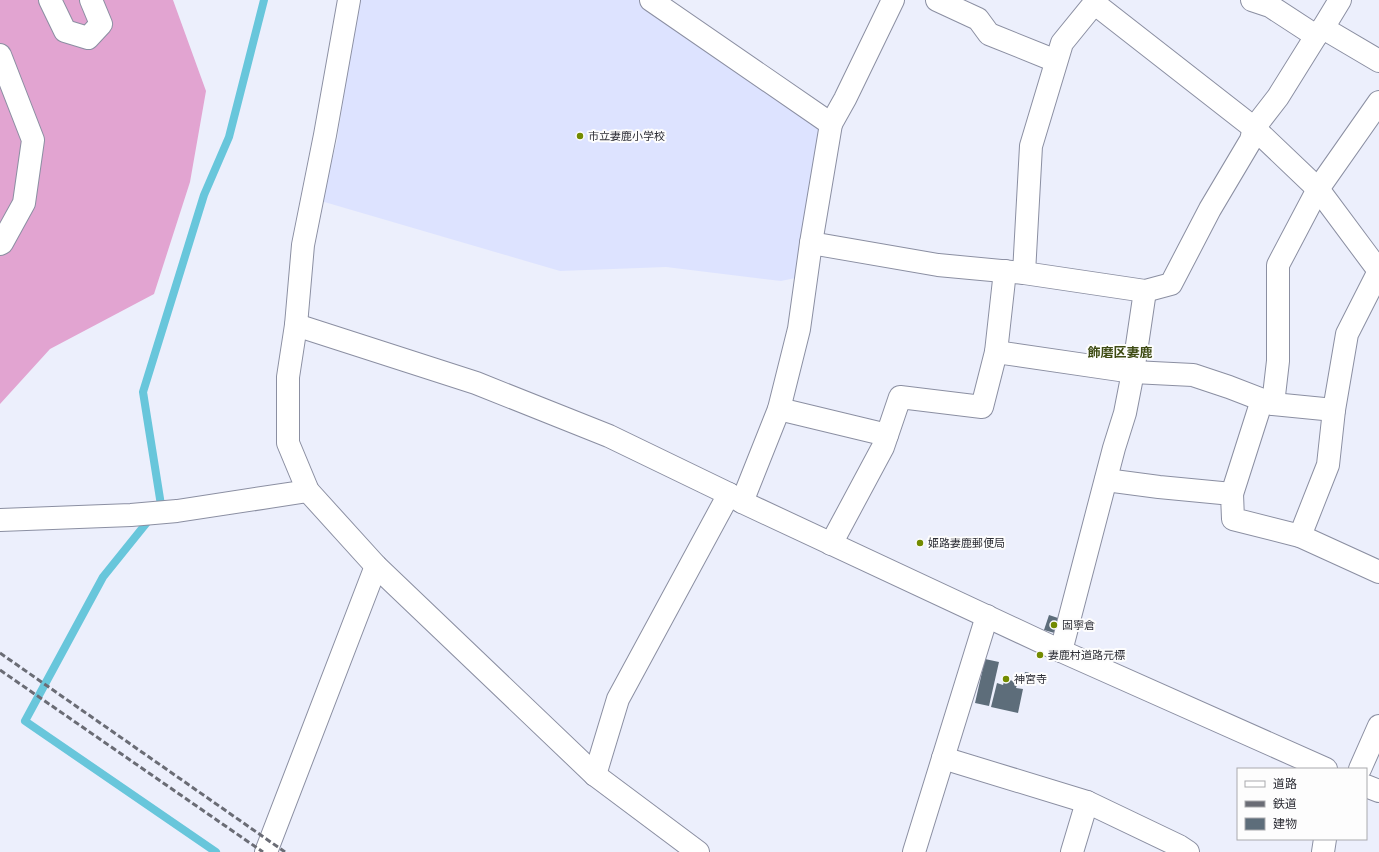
<svg xmlns="http://www.w3.org/2000/svg" width="1379" height="852" viewBox="0 0 1379 852" font-family="Mulish,'Noto Sans JP',sans-serif">
  <style>
    .built { fill: #dde3ff }
    .forest { fill: #e2a4d1 }
    .lines { fill: none; stroke-linecap: round; stroke-linejoin: round }
    .stream { stroke: #68c6db; stroke-width: 8 }
    .building { fill: #5d6d7a }
    .minor-casing { stroke: #8b8fa2; stroke-width: 24 }
    .minor { stroke: #fff; stroke-width: 22 }
    .rail { stroke: #6a6c75; stroke-width: 3; stroke-dasharray: 6 3; stroke-linecap: butt }
    .poi-dot { fill: #738b00; stroke: #fdfdfd; stroke-width: 1.5 }
    .labels { text-anchor: middle; stroke-width: 4; stroke-linejoin: round; paint-order: stroke }
    .poi-label { font-size: 11px; fill: #2c2d35; stroke: #fdfdfd; text-anchor: start }
    .quarter-label { font-size: 13px; font-weight: bold; fill: #3f4c14; stroke: #fdfdfd }
  </style>
  <rect width="100%" height="100%" fill="#eceffc"/>
  <polygon class="built" points="358,0 645,0 822,130 800,277 781,281 666,267 560,271 321,201 337,141"/>
  <polygon class="forest" points="0,0 173,0 206,91 190,182 154,294 50,349 0,404"/>
  <g class="lines">
    <polyline class="stream" points="216,852 25,721 103,577 161,505 143,392 204,195 229,137 264,0"/>
  </g>
  <g class="building">
    <polygon points="1049,615 1064,620 1058,634 1044,630"/>
    <polygon points="985,659 999,662 989,706 975,703"/>
    <polygon points="1025,672 1032,673 1030,679 1024,678"/>
    <polygon points="1005,679 1018,682 1016,688 1023,689 1018,713 991,707 997,683 1003,685"/>
  </g>
  <g class="lines">
    <g class="minor-casing">
      <g id="minor">
        <polyline points="50,0 65,31 88,38 101,24 91,0"/>
        <polyline points="349,0 325,135 303,245 296,325 288,377 288,443 308,491 376,566 595,775 698,852"/>
        <polyline points="651,0 831,124 811,243 799,329 779,409 742,502"/>
        <polyline points="937,0 978,19 989,34 1056,61"/>
        <polyline points="1252,0 1270,6 1316,36"/>
        <polyline points="1094,3 1254,128 1318,189 1379,271"/>
        <polyline points="1323,28 1379,61"/>
        <polyline points="0,55 33,140 24,203 2,243 0,244"/>
        <polyline points="831,124 845,99 893,0"/>
        <polyline points="811,243 938,265 1024,273 1145,291 1171,284 1210,209 1251,140 1254,128 1278,97 1316,36 1323,28 1340,0"/>
        <polyline points="1024,273 1031,146 1062,43 1097,0"/>
        <polyline points="296,325 476,383 609,436 729,494 742,502 1061,651 1326,769"/>
        <polyline points="996,352 1133,372 1193,375 1229,387 1273,404 1334,410"/>
        <polyline points="1273,404 1278,361 1278,265 1318,189 1379,102"/>
        <polyline points="779,409 887,435"/>
        <polyline points="1106,480 1159,487 1232,494 1233,519 1300,536 1379,572"/>
        <polyline points="1232,494 1262,400"/>
        <polyline points="0,520 131,515 177,511 308,491"/>
        <polyline points="1300,536 1328,465 1334,410 1347,334 1379,271"/>
        <polyline points="831,544 883,447 900,397 982,407 996,352 1005,271"/>
        <polyline points="1061,651 1114,448 1125,413 1133,372 1145,291"/>
        <polyline points="943,758 1087,802 1179,846 1188,852"/>
        <polyline points="1360,769 1379,726"/>
        <polyline points="595,775 618,699 729,494"/>
        <polyline points="1366,786 1379,791"/>
        <polyline points="266,852 376,566"/>
        <polyline points="914,852 987,616"/>
        <polyline points="1072,852 1087,802"/>
        <polyline points="1323,852 1325,839"/>
      </g>
    </g>
    <use href="#minor" class="minor"/>
    <g class="rail">
      <polyline points="0,653 285,852"/>
      <polyline points="0,670 263,852"/>
    </g>
  </g>
  <g class="poi-dot">
    <circle cx="580" cy="136" r="4"/>
    <circle cx="920" cy="543" r="4"/>
    <circle cx="1054" cy="625" r="4"/>
    <circle cx="1040" cy="655" r="4"/>
    <circle cx="1006" cy="679" r="4"/>
  </g>
  <g class="labels">
    <g class="poi-label">
      <text x="588" y="140">市立妻鹿小学校</text>
      <text x="928" y="547">姫路妻鹿郵便局</text>
      <text x="1062" y="629">固寧倉</text>
      <text x="1048" y="659">妻鹿村道路元標</text>
      <text x="1014" y="683">神宮寺</text>
    </g>
    <g class="quarter-label">
      <text x="1120" y="357">飾磨区妻鹿</text>
    </g>
  </g>
  <rect x="1237" y="768" width="130" height="72" fill="#fdfdfd" stroke="#a9aaad"/>
  <rect x="1245" y="781" width="20" height="6" fill="#ffffff" stroke="#a9aaad"/>
  <text x="1273" y="788" font-size="12" fill="#2c2d35">道路</text>
  <rect x="1245" y="801" width="20" height="6" fill="#6a6c75" stroke="#a9aaad"/>
  <text x="1273" y="808" font-size="12" fill="#2c2d35">鉄道</text>
  <rect x="1245" y="818" width="20" height="12" fill="#5d6d7a" stroke="#a9aaad"/>
  <text x="1273" y="828" font-size="12" fill="#2c2d35">建物</text>
</svg>
